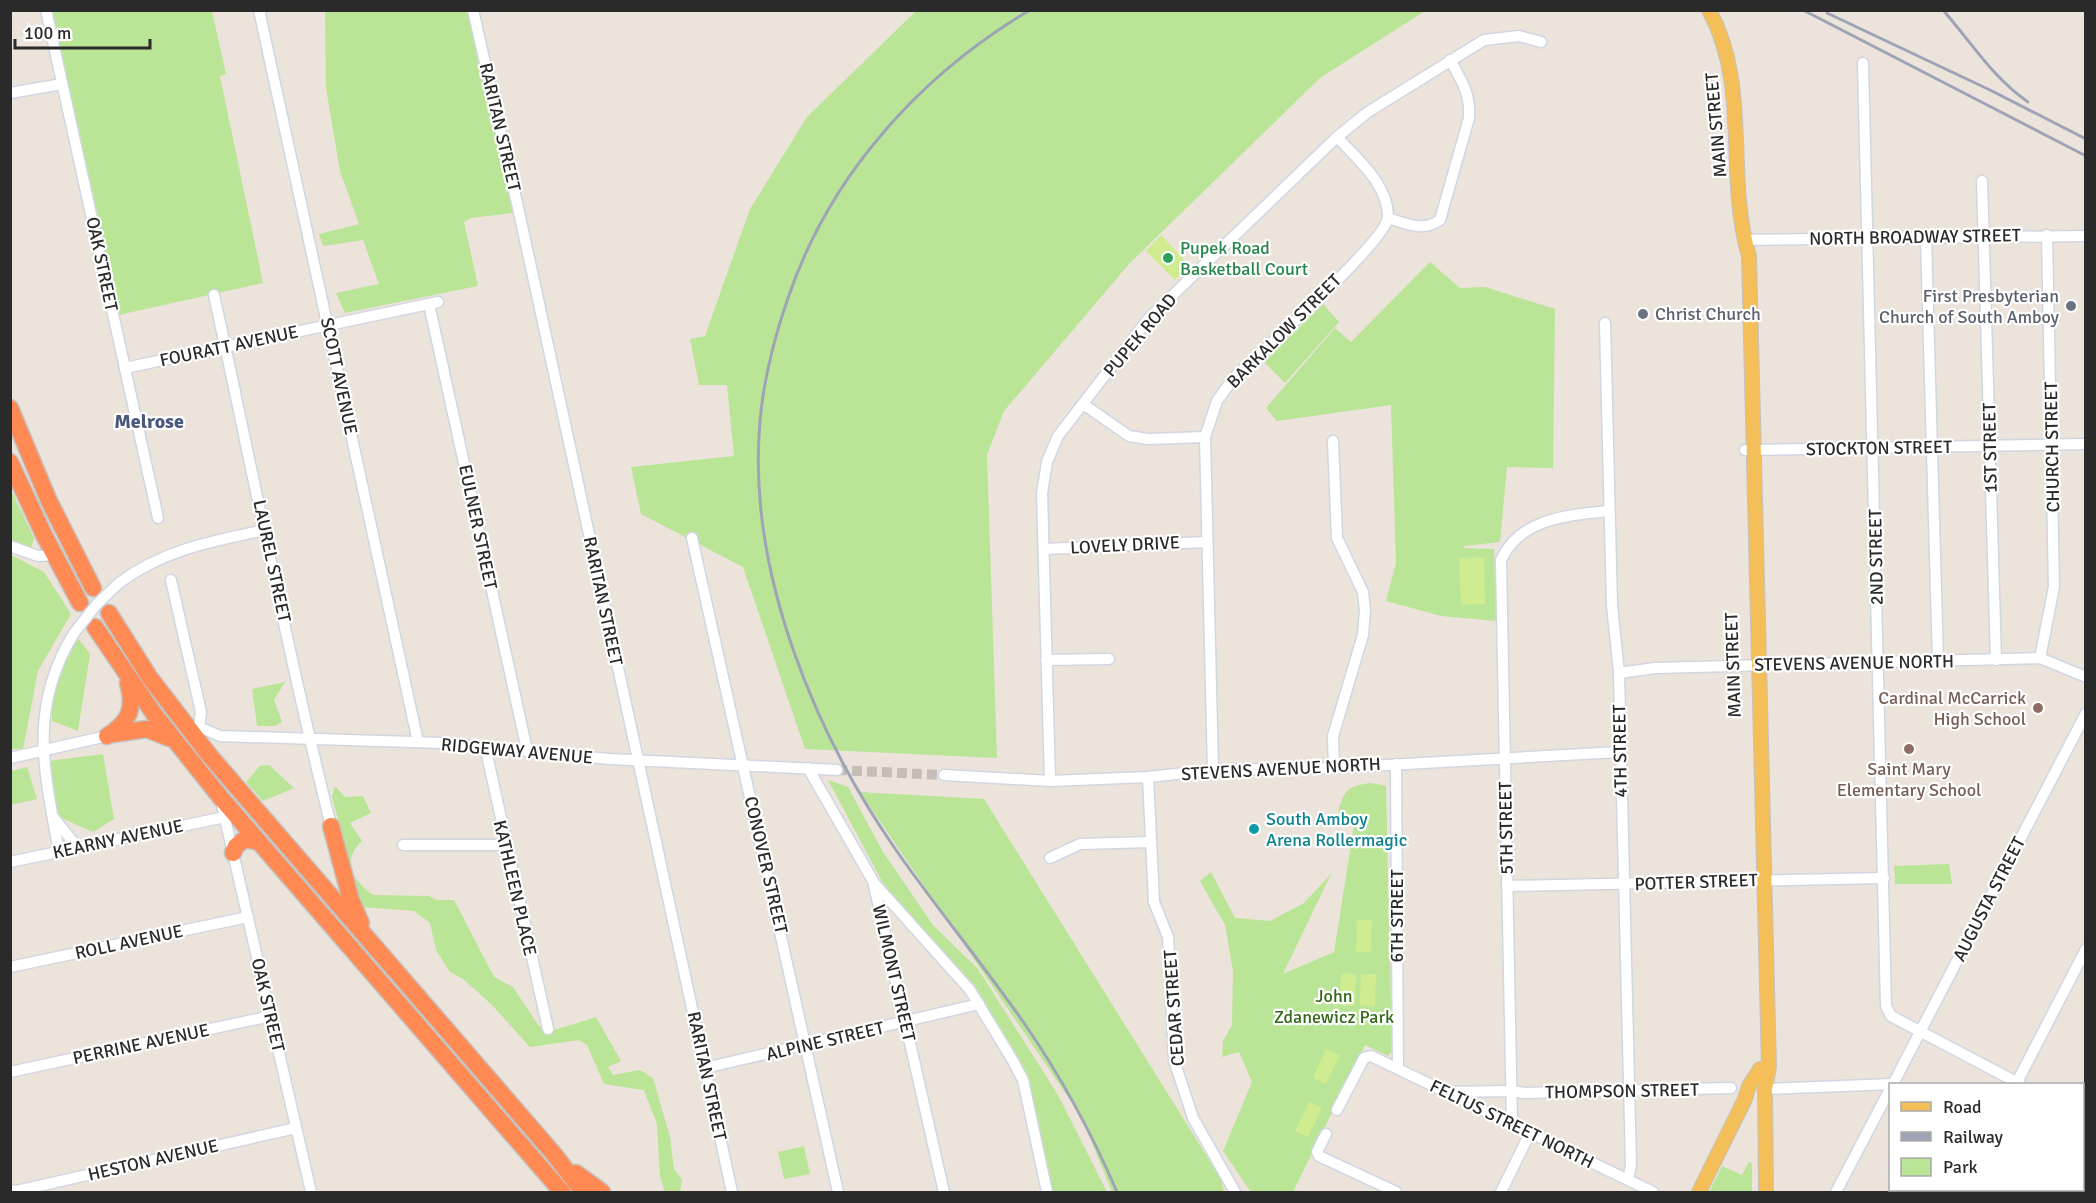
<svg xmlns="http://www.w3.org/2000/svg" width="2096" height="1203" viewBox="0 0 2096 1203" font-family="Signika,sans-serif">
  <style>
    .green { fill: #bae596 }
    .pitch { fill: #d0ec91 }
    .lines { fill: none; stroke-linecap: round; stroke-linejoin: round }
    .minor-tunnel { stroke: #c5beb8; stroke-width: 10; stroke-dasharray: 10 5; stroke-linecap: butt }
    .minor-casing { stroke: #d1d6e3; stroke-width: 13 }
    .major-casing { stroke: #c3c3c3; stroke-width: 16 }
    .highway-casing { stroke: #c3c3c3; stroke-width: 19 }
    .minor { stroke: #fff; stroke-width: 10 }
    .major { stroke: #f4be58; stroke-width: 14 }
    .highway { stroke: #ff8a54; stroke-width: 16 }
    .rail { stroke: #9ea4b5; stroke-width: 3 }
    .minor-bridge-casing { stroke: #d1d6e3; stroke-width: 13; stroke-linecap: butt }
    .minor-bridge { stroke: #fff; stroke-width: 10 }
    .leisure-dot { fill: #2e9e5b; stroke: #fff; stroke-width: 2 }
    .worship-dot { fill: #6b7280; stroke: #fff; stroke-width: 2 }
    .education-dot { fill: #8d6e63; stroke: #fff; stroke-width: 2 }
    .culture-dot { fill: #0f9aa8; stroke: #fff; stroke-width: 2 }
    .labels { text-anchor: middle; stroke-width: 4.5; stroke-linejoin: round; paint-order: stroke }
    .street-label { font-size: 18px; fill: #2a2a2a; stroke: #fff }
    .leisure-label { font-size: 18px; fill: #27864d; stroke: #fff; text-anchor: start }
    .worship-label { font-size: 18px; fill: #5b616d; stroke: #fff; text-anchor: end }
    .education-label { font-size: 18px; fill: #785e54; stroke: #fff; text-anchor: end }
    .culture-label { font-size: 18px; fill: #0d838f; stroke: #fff; text-anchor: start }
    .park-label { font-size: 18px; fill: #326918; stroke: #fff }
    .neighbourhood-label { font-size: 20px; font-weight: bold; fill: #49587c; stroke: #fff }
  </style>
  <rect width="100%" height="100%" fill="#ece3db"/>
  <g class="green">
    <polygon points="46,11 212,11 226,74 220,76 263,283 114,316"/>
    <polygon points="325,11 473,11 519,212 471,218 464,222 478,286 345,313 336,293 379,284 363,240 323,246 319,234 359,224 340,171 326,88"/>
    <polygon points="916,11 1425,11 1320,78 1129,264 1004,411 987,455 997,758 805,749 743,567 641,514 631,467 734,456 727,385 699,385 690,339 705,336 750,209 807,117"/>
    <polygon points="1430,262 1460,288 1485,287 1555,309 1553,468 1507,467 1500,542 1465,546 1464,548 1494,549 1496,621 1441,616 1386,601 1396,563 1391,405 1277,421 1266,408 1335,328 1351,342"/>
    <polygon points="1323,304 1339,322 1285,383 1264,362"/>
    <polygon points="10,488 34,538 31,549 11,539"/>
    <polygon points="11,555 44,572 71,614 38,671 23,749 11,749"/>
    <polygon points="79,639 90,654 78,731 52,721 52,667"/>
    <polygon points="285,682 274,700 282,722 275,726 257,726 252,689"/>
    <polygon points="103,754 114,819 93,832 59,817 46,789 49,761"/>
    <polygon points="269,765 294,788 263,801 246,782 260,766"/>
    <polygon points="27,767 37,799 11,805 11,771"/>
    <polygon points="828,780 848,787 883,852 933,925 978,969 1058,1095 1107,1192 1053,1192 1028,1083 1016,1058 979,992 885,887"/>
    <path d="M 1371,783 L 1386,786 L 1392,1051 L 1388,1056 L 1365,1045 L 1293,1192 L 1251,1192 L 1223,1151 L 1252,1082 L 1239,1052 L 1222,1057 L 1223,1041 L 1232,1025 L 1233,972 L 1225,925 L 1200,881 L 1211,872 L 1235,918 L 1270,921 L 1304,903 L 1331,874 L 1283,974 L 1334,952 L 1354,826 L 1338,813 C 1344,790 1347,786 1371,783 Z"/>
    <path d="M 335,786 L 345,797 L 363,796 L 371,813 L 350,823 L 362,841 C 341,860 353,881 373,895 L 429,896 L 436,900 L 454,900 L 494,977 L 513,987 L 539,1026 L 548,1032 L 596,1017 L 621,1061 L 608,1067 L 613,1075 L 640,1070 L 653,1078 L 670,1137 L 674,1169 L 682,1179 L 680,1192 L 665,1192 L 660,1176 L 657,1124 L 644,1090 L 604,1084 L 587,1045 L 579,1040 L 530,1047 L 491,1004 L 463,979 L 450,972 L 436,950 L 430,923 L 414,911 L 362,907 L 332,797 Z"/>
    <polygon points="860,792 984,799 1221,1179 1224,1192 1112,1192 1081,1116"/>
    <polygon points="1949,864 1952,884 1895,884 1894,866"/>
    <polygon points="804,1146 810,1174 784,1179 778,1152"/>
    <polygon points="1749,1162 1752,1163 1752,1192 1709,1192 1722,1166 1742,1175"/>
  </g>
  <g class="pitch">
    <polygon points="1161,235 1189,265 1175,280 1146,251"/>
    <polygon points="1484,557 1485,604 1461,605 1459,558"/>
    <polygon points="1357,920 1372,920 1371,952 1356,952"/>
    <polygon points="1341,973 1356,974 1355,1006 1340,1005"/>
    <polygon points="1361,974 1376,974 1375,1006 1360,1005"/>
    <polygon points="1326,1049 1340,1055 1326,1084 1313,1078"/>
    <polygon points="1309,1102 1322,1108 1308,1137 1295,1131"/>
  </g>
  <g class="lines">
    <polyline class="minor-tunnel" points="837,770 944,775"/>
    <g class="minor-casing">
      <g id="minor">
        <polyline points="46,10 158,518"/>
        <polyline points="259,10 418,742"/>
        <polyline points="473,10 519,212 732,1192"/>
        <polyline points="1863,63 1886,1006 1891,1016 2020,1084"/>
        <polyline points="10,93 62,84"/>
        <polyline points="1982,181 1996,660"/>
        <path d="M 1388,218 C 1407,224 1423,232 1440,220 L 1469,118 C 1471,95 1461,79 1450,60"/>
        <polyline points="1926,238 1938,661"/>
        <polyline points="1744,240 2086,236"/>
        <path d="M 214,295 C 253,472 287,650 331,826"/>
        <polyline points="429,304 527,750"/>
        <polyline points="1605,323 1612,605 1619,673 1631,1165 1628,1179"/>
        <polyline points="125,368 438,302"/>
        <polyline points="1083,404 1129,436 1148,439 1205,437"/>
        <polyline points="1333,441 1337,538 1363,592 1365,610 1363,635 1333,736 1334,768"/>
        <polyline points="1745,450 2086,444"/>
        <polyline points="692,538 838,1192"/>
        <polyline points="10,546 38,556 54,555"/>
        <polyline points="1045,549 1206,542"/>
        <polyline points="171,580 201,712 199,727 220,736 443,743 610,759 837,770"/>
        <path d="M 119,583 C 163,550 212,541 265,530"/>
        <polyline points="2040,658 2054,587 2047,235"/>
        <polyline points="1046,660 1109,659"/>
        <polyline points="1619,673 1655,668 2040,658 2086,677"/>
        <polyline points="485,746 548,1029"/>
        <polyline points="10,758 107,736"/>
        <polyline points="1396,764 1398,1069"/>
        <polyline points="808,768 873,881 944,1192"/>
        <path d="M 1213,770 L 1205,437 L 1217,401 L 1233,379 C 1257,355 1387,241 1388,217 C 1388,184 1358,160 1337,137"/>
        <polyline points="944,775 1050,781 1148,777 1213,770 1334,768 1619,752"/>
        <polyline points="1148,777 1154,902 1168,937 1174,1060 1193,1118 1235,1192"/>
        <polyline points="1050,781 1042,493 1047,462 1058,436 1149,318 1337,137 1368,112 1484,40 1519,36 1541,42"/>
        <polyline points="221,801 311,1192"/>
        <polyline points="54,818 78,848"/>
        <polyline points="403,845 505,845"/>
        <path d="M 59,852 C 44,770 28,708 74,633"/>
        <polyline points="1050,858 1080,844 1151,842"/>
        <polyline points="10,862 225,817"/>
        <polyline points="875,884 970,990 1013,1061 1023,1080 1047,1192"/>
        <polyline points="1507,886 1884,878"/>
        <polyline points="10,967 248,917"/>
        <polyline points="705,1068 979,1004"/>
        <polyline points="10,1072 271,1016"/>
        <polyline points="1893,1084 2086,713"/>
        <polyline points="2016,1084 2086,949"/>
        <polyline points="1765,1089 1893,1084"/>
        <polyline points="1445,1092 1512,1091 1524,1093 1731,1088"/>
        <polyline points="1337,1110 1364,1058 1371,1056 1653,1192"/>
        <polyline points="2082,1116 2086,1118"/>
        <path d="M 1512,1124 L 1501,560 C 1520,518 1569,515 1609,511"/>
        <polyline points="1326,1134 1317,1152 1319,1156 1396,1192"/>
        <polyline points="2082,1184 2086,1179"/>
        <polyline points="10,1190 16,1191 296,1128"/>
        <polyline points="1501,1192 1530,1133"/>
        <polyline points="1836,1192 1890,1089"/>
        <polyline points="1959,1192 1960,1190"/>
      </g>
    </g>
    <g class="major-casing">
      <g id="major">
        <path d="M 1709,10 C 1751,87 1725,176 1749,256 L 1769,1067 L 1765,1089 L 1766,1192"/>
        <polyline points="1699,1192 1745,1099 1749,1086 1760,1069"/>
      </g>
    </g>
    <g class="highway-casing">
      <g id="highway">
        <polyline points="10,408 49,501 93,588"/>
        <polyline points="10,462 44,535 80,603"/>
        <polyline points="109,613 150,678 210,756 553,1153 583,1192"/>
        <polyline points="95,627 154,714 221,798 562,1192"/>
        <polyline points="113,734 147,729 169,738"/>
        <path d="M 107,736 C 130,722 135,708 128,683"/>
        <polyline points="331,826 351,900 361,923"/>
        <polyline points="233,853 236,846 245,839 259,842"/>
        <polyline points="576,1173 602,1192"/>
      </g>
    </g>
    <use href="#minor" class="minor"/>
    <use href="#major" class="major"/>
    <use href="#highway" class="highway"/>
    <g class="rail">
      <path d="M 1030,10 C 919,76 828,177 787,301 C 772,345 761,390 759,436 C 751,579 816,735 896,850 C 937,909 983,964 1024,1023 C 1060,1075 1092,1134 1117,1192"/>
      <polyline points="1803,10 2086,156"/>
      <path d="M 1943,10 C 1971,42 1993,78 2028,102"/>
      <polyline points="1827,13 1990,90 2086,139"/>
    </g>
    <g class="minor-bridge-casing">
      <polyline id="minor-bridge" points="74,633 97,604 119,583"/>
    </g>
    <use href="#minor-bridge" class="minor-bridge"/>
  </g>
  <circle class="leisure-dot" cx="1168" cy="258" r="6"/>
  <g class="worship-dot">
    <circle cx="2071" cy="306" r="6"/>
    <circle cx="1643" cy="314" r="6"/>
  </g>
  <g class="education-dot">
    <circle cx="2038" cy="708" r="6"/>
    <circle cx="1909" cy="749" r="6"/>
  </g>
  <circle class="culture-dot" cx="1254" cy="829" r="6"/>
  <g class="labels">
    <g class="street-label">
      <text transform="translate(1716 125) rotate(-95)" y="6">MAIN STREET</text>
      <text transform="translate(500 127) rotate(77)" y="6">RARITAN STREET</text>
      <text transform="translate(1915 237) rotate(-1)" y="6">NORTH BROADWAY STREET</text>
      <text transform="translate(102 264) rotate(78)" y="6">OAK STREET</text>
      <text transform="translate(1284 331) rotate(-45)" y="6">BARKALOW STREET</text>
      <text transform="translate(1140 335) rotate(-50)" y="6">PUPEK ROAD</text>
      <text transform="translate(229 346) rotate(-12)" y="6">FOURATT AVENUE</text>
      <text transform="translate(339 376) rotate(78)" y="6">SCOTT AVENUE</text>
      <text transform="translate(2052 447) rotate(-91)" y="6">CHURCH STREET</text>
      <text transform="translate(1879 448) rotate(-1)" y="6">STOCKTON STREET</text>
      <text transform="translate(1990 448) rotate(-91)" y="6">1ST STREET</text>
      <text transform="translate(478 527) rotate(78)" y="6">EULNER STREET</text>
      <text transform="translate(1125 545) rotate(-3)" y="6">LOVELY DRIVE</text>
      <text transform="translate(1876 557) rotate(-91)" y="6">2ND STREET</text>
      <text transform="translate(272 561) rotate(78)" y="6">LAUREL STREET</text>
      <text transform="translate(603 601) rotate(78)" y="6">RARITAN STREET</text>
      <text transform="translate(1854 663) rotate(-1)" y="6">STEVENS AVENUE NORTH</text>
      <text transform="translate(1733 665) rotate(-92)" y="6">MAIN STREET</text>
      <text transform="translate(517 751) rotate(5)" y="6">RIDGEWAY AVENUE</text>
      <text transform="translate(1620 751) rotate(-91)" y="6">4TH STREET</text>
      <text transform="translate(1281 769) rotate(-3)" y="6">STEVENS AVENUE NORTH</text>
      <text transform="translate(1506 828) rotate(-91)" y="6">5TH STREET</text>
      <text transform="translate(118 839) rotate(-12)" y="6">KEARNY AVENUE</text>
      <text transform="translate(766 865) rotate(77)" y="6">CONOVER STREET</text>
      <text transform="translate(1696 882) rotate(-2)" y="6">POTTER STREET</text>
      <text transform="translate(515 888) rotate(77)" y="6">KATHLEEN PLACE</text>
      <text transform="translate(1989 899) rotate(-63)" y="6">AUGUSTA STREET</text>
      <text transform="translate(1397 916) rotate(-90)" y="6">6TH STREET</text>
      <text transform="translate(129 942) rotate(-12)" y="6">ROLL AVENUE</text>
      <text transform="translate(894 973) rotate(77)" y="6">WILMONT STREET</text>
      <text transform="translate(268 1005) rotate(77)" y="6">OAK STREET</text>
      <text transform="translate(1174 1008) rotate(-94)" y="6">CEDAR STREET</text>
      <text transform="translate(825 1041) rotate(-13)" y="6">ALPINE STREET</text>
      <text transform="translate(141 1044) rotate(-12)" y="6">PERRINE AVENUE</text>
      <text transform="translate(707 1076) rotate(78)" y="6">RARITAN STREET</text>
      <text transform="translate(1622 1091) rotate(-1)" y="6">THOMPSON STREET</text>
      <text transform="translate(1512 1124) rotate(26)" y="6">FELTUS STREET NORTH</text>
      <text transform="translate(153 1160) rotate(-13)" y="6">HESTON AVENUE</text>
    </g>
    <g class="leisure-label">
      <text x="1180" y="254">Pupek Road<tspan x="1180" dy="21">Basketball Court</tspan></text>
    </g>
    <g class="worship-label">
      <text x="2059" y="302">First Presbyterian<tspan x="2059" dy="21">Church of South Amboy</tspan></text>
      <text x="1655" y="320" text-anchor="start">Christ Church</text>
    </g>
    <g class="education-label">
      <text x="2026" y="704">Cardinal McCarrick<tspan x="2026" dy="21">High School</tspan></text>
      <text x="1909" y="775" text-anchor="middle">Saint Mary<tspan x="1909" dy="21">Elementary School</tspan></text>
    </g>
    <g class="culture-label">
      <text x="1266" y="825">South Amboy<tspan x="1266" dy="21">Arena Rollermagic</tspan></text>
    </g>
    <g class="park-label">
      <text x="1334" y="1002">John<tspan x="1334" dy="21">Zdanewicz Park</tspan></text>
    </g>
    <g class="neighbourhood-label">
      <text x="149" y="428">Melrose</text>
    </g>
  </g>
  <rect width="2096" height="1203" fill="none" stroke="#2a2a2a" stroke-width="24"/>
  <rect x="1889" y="1083" width="195" height="108" fill="#ffffff" stroke="#aaaaaa" stroke-width="1.5"/>
  <rect x="1901" y="1102" width="30" height="9" fill="#f4be58" stroke="#aaaaaa" stroke-width="1.5"/>
  <text x="1943" y="1113" font-size="18" fill="#2a2a2a">Road</text>
  <rect x="1901" y="1132" width="30" height="9" fill="#9ea4b5" stroke="#aaaaaa" stroke-width="1.5"/>
  <text x="1943" y="1143" font-size="18" fill="#2a2a2a">Railway</text>
  <rect x="1901" y="1158" width="30" height="18" fill="#bae596" stroke="#aaaaaa" stroke-width="1.5"/>
  <text x="1943" y="1173" font-size="18" fill="#2a2a2a">Park</text>
  <path d="M15 39v9h135v-9" fill="none" stroke="#2a2a2a" stroke-width="3"/>
  <text x="24" y="39" font-size="18" fill="#2a2a2a" stroke="#ffffff" stroke-width="4.5" paint-order="stroke">100 m</text>
</svg>
